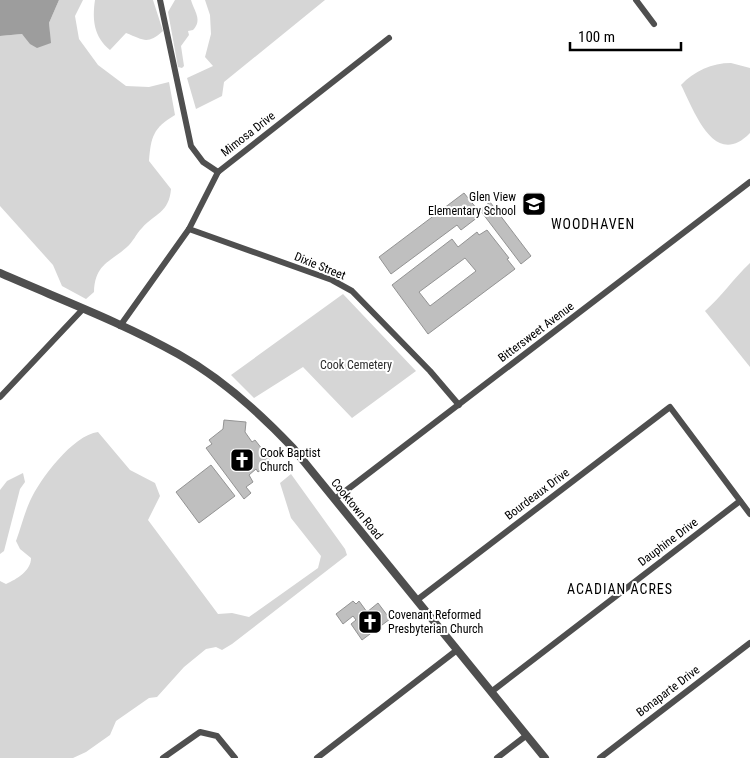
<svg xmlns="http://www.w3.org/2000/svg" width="750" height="758" viewBox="0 0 750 758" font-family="'Roboto Condensed',sans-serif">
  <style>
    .green { fill: #d6d6d6 }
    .water { fill: #9d9d9d }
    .building { fill: #bfbfbf; stroke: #939393; fill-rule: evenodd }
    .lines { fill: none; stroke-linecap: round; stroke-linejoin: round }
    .minor { stroke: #4f4f4f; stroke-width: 6 }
    .tertiary { stroke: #4f4f4f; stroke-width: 8 }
    .labels { text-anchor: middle; stroke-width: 4; stroke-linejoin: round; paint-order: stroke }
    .street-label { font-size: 12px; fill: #000; stroke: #fff }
    .poi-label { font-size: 12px; fill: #000; stroke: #fff; text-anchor: start }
    .park-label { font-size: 12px; fill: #2d2d2d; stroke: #fff }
    .neighbourhood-label { font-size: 14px; letter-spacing: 1px; fill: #000; stroke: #fff }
  </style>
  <rect width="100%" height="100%" fill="#fff"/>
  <g class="green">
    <path d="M 59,0 L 83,0 L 75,16 L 79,39 L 98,65 L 126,86 L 149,87 L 169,82 L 175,115 C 153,128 151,137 149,161 L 171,189 C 169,213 155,213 142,228 C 136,234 133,242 127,247 C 109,263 95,264 94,292 L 86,299 L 62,286 L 53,265 L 0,206 L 0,36 L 22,34 L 28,39 L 50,43 L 49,23 Z"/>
    <path d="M 95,0 L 153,0 L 163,31 C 147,45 144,40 126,33 L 110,50 C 94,37 92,20 95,0 Z"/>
    <path d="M 175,0 L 191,0 C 194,11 203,20 193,30 L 188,31 L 189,35 L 181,46 L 184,66 L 182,68 L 178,67 L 168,12 Z"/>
    <polygon points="205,0 325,0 224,82 222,96 196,109 187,78 213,66 205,57 211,34 210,15"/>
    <path d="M 731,63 L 750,68 L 750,133 C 714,170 694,110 681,85 C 694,71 712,63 731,63 Z"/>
    <path d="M 750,263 L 750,367 L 705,311 C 722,296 733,279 750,263 Z"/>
    <polygon points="343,294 416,371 352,418 303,367 254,398 231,375"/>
    <path d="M 98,432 L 130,470 L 155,483 L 160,496 L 148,520 L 218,614 L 232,613 L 249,617 L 318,568 L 321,556 L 291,518 L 280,483 L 291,474 L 345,549 L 347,555 L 232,644 L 222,650 L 216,647 L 206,649 L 184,667 L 157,697 L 149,698 L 116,721 L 110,735 L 86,752 L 73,758 L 0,758 L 0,581 L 6,584 C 17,579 31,571 31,558 L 20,549 L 16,541 C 21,528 24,514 30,501 C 40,479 73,435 98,432 Z"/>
    <polygon points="23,473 25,482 20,489 4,551 0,554 0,490 7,481"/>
  </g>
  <polygon class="water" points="0,0 59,0 49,23 51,43 37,48 30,44 22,34 0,36"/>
  <g class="building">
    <polygon points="464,193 477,209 474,211 478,217 461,230 457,225 391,274 379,257"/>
    <polygon points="490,202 531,256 521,264 480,210"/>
    <path d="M 487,230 L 509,258 L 507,259 L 515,269 L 428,334 L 392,285 L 452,239 L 458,247 L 477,232 L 479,235 ZM 465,258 L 476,271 L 430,306 L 419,292 Z"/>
    <polygon points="224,420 246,422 245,432 252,442 255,440 270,459 264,462 267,465 258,472 256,469 249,475 253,482 246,487 251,493 244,499 206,448 212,444 209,440 223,429"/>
    <polygon points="211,465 235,496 199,523 176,492"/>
    <polygon points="353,601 356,604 359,601 367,612 378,603 390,619 362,640 351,624 356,620 353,616 343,624 336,614"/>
  </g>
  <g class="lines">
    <g class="minor">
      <polyline points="160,0 191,146 203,162 218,172"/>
      <polyline points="636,0 654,24"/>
      <polyline points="189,229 332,280 352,291 430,371 459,405"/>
      <polyline points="120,326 189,229 218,172 389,38"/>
      <polyline points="0,397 82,310"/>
      <polyline points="335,499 750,182"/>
      <polyline points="417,600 670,407 750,514"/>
      <polyline points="491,692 740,501"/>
      <polyline points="163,758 200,732 217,736 235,758"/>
      <polyline points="317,758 457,650"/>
      <polyline points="497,758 527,735"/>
      <polyline points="600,758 750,643"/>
    </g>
    <path class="tertiary" d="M 0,273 C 59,299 121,322 178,354 C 221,378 259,412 293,448 L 545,758"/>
  </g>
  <defs>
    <g id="school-square" transform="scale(1.25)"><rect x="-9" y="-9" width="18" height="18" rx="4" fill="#000" stroke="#fff"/><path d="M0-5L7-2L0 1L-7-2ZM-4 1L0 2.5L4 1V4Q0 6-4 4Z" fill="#fff"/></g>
    <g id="church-square" transform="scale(1.25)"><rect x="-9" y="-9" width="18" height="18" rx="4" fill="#000" stroke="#fff"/><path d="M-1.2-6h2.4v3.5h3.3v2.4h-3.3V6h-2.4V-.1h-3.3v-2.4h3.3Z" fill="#fff"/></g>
  </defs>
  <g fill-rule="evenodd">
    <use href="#school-square" x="534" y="204"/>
    <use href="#church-square" x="242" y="460"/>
    <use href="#church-square" x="370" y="622"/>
  </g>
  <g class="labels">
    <g class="street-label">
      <text transform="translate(248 134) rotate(-38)" y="4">Mimosa Drive</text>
      <text transform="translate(320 266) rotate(22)" y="4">Dixie Street</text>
      <text transform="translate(536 332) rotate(-37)" y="4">Bittersweet Avenue</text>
      <text transform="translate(537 494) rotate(-37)" y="4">Bourdeaux Drive</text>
      <text transform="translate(357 509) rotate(51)" y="4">Cooktown Road</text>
      <text transform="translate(668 542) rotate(-37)" y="4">Dauphine Drive</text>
      <text transform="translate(668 691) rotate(-37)" y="4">Bonaparte Drive</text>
    </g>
    <g class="poi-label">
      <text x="516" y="201" text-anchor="end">Glen View<tspan x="516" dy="14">Elementary School</tspan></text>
      <text x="260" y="457">Cook Baptist<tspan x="260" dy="14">Church</tspan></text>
      <text x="388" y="619">Covenant Reformed<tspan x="388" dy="14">Presbyterian Church</tspan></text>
    </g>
    <g class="park-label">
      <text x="356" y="369">Cook Cemetery</text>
    </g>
    <g class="neighbourhood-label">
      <text x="593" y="229">WOODHAVEN</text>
      <text x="620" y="594">ACADIAN ACRES</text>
    </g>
  </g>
  <path d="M570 42v8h111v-8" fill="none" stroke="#000000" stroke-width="2.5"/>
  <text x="578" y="42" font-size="15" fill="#000000" stroke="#ffffff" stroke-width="4" paint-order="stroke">100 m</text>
</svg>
